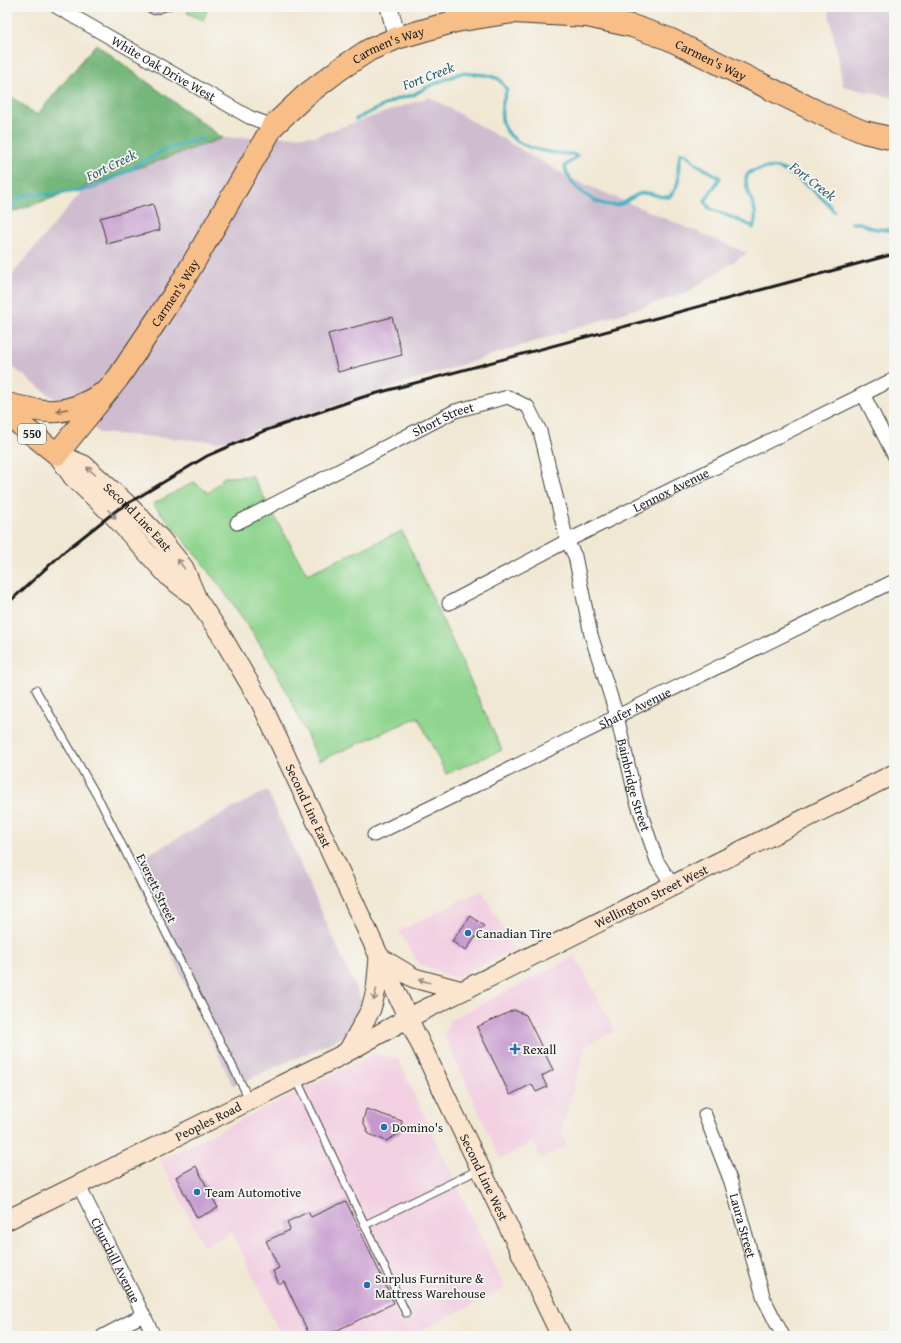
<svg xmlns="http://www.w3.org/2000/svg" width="901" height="1343" viewBox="0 0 901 1343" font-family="'Gentium Book Plus',serif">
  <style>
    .built { fill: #f2cfe1 }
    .industrial { fill: #cfbdcf }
    .green { fill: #90d58f; stroke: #567856 }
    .forest { fill: #74b67a; stroke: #48694b }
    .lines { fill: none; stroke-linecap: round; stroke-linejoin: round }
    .stream { stroke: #43b1c0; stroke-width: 3.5 }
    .building { fill: #c599cd }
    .service-casing { stroke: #3c3b38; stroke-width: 9 }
    .minor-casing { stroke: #3c3b38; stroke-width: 15 }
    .tertiary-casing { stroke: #3c3b38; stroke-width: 19 }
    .secondary-casing { stroke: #3c3b38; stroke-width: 21 }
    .trunk-casing { stroke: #3c3b38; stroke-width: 24 }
    .service { stroke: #fff; stroke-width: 7 }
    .minor { stroke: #fff; stroke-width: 13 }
    .tertiary { stroke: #fff; stroke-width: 17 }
    .secondary { stroke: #fce5cf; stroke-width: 19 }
    .trunk { stroke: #f7be88; stroke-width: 22 }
    .rail { stroke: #1c1c1c; stroke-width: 3 }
    .oneway { stroke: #8a6d52 }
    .oneway2 { stroke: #978b7e }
    .poi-dot { fill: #1f6fb2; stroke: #f6f6f2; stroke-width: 1.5 }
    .labels { text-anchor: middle; stroke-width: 3.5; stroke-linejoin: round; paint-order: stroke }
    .shield { fill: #f6f6f2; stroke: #5d5d5c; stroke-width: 1 }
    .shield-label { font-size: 12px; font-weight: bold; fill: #1c1c1c }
    .street-label { font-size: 13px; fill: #1c1c1c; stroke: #f6f6f2 }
    .poi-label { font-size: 13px; fill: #1c1c1c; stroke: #f6f6f2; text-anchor: start }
    .water-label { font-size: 14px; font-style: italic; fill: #2e5f66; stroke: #f6f6f2 }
  </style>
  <rect width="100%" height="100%" fill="#f6f6f2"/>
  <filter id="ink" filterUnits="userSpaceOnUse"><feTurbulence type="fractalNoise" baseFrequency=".025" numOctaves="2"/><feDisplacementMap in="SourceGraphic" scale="8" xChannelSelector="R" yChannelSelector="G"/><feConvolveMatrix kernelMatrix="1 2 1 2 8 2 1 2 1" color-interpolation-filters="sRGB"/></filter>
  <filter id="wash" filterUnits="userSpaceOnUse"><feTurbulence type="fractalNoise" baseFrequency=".012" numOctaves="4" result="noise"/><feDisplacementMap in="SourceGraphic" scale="16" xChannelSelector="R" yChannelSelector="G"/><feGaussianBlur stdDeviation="0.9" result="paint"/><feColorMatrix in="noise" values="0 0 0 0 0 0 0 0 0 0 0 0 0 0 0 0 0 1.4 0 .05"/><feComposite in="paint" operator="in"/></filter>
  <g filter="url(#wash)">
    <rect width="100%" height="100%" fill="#f1e8d4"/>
    <g class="built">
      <polygon points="482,890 515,950 454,978 419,964 399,931"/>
      <polygon points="575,956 615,1031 586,1045 561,1132 567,1145 541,1159 533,1142 500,1159 444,1035 450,1020"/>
      <polygon points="374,1054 398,1059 505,1288 411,1336 281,1336 232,1231 204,1247 160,1160"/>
    </g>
    <g class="industrial">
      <polygon points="828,7 894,7 894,98 843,86"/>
      <polygon points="430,97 572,179 747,253 686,293 220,442 100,433 7,363 7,281 86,186 223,138 315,136"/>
      <polygon points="267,790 364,1007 355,1032 233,1086 130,864"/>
    </g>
    <g class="green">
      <polygon points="190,7 209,7 203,20 187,13"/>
      <path d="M 252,476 L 307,574 L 402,531 L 502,750 L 446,774 L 418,717 L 319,761 C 304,730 291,698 274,668 C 240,609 198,555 153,504 L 194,482 L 208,493 L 224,477 Z"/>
    </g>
    <polygon class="forest" points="96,44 223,138 7,214 7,93 37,115"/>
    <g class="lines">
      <g class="stream">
        <path d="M 356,119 L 397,99 L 413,95 L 427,87 L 461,73 L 487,75 L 499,79 L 507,90 C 486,140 531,153 572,154 L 577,156 L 565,166 C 567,186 600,211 621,204 C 630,201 634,193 645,193 C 654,193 660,198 669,197 C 685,182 674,170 681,153 L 687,154 L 695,163 L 720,178 L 705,201 L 709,208 L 752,226 L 753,228 C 761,207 746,198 746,180 C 746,174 751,171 756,170 C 763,168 771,167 778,168 C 794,173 824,198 834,211"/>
        <polyline points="7,210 23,196 34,194 50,195 93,188 124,173 167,148 202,139"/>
        <polyline points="852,223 860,223 871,228 894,231"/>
      </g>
    </g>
    <g id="blocks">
      <g class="building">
        <polygon points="138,7 178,7 154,15"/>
        <polygon points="153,204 160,230 107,244 100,218"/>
        <polygon points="392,317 402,355 338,372 328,334"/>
        <polygon points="471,916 484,926 465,951 452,941"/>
        <polygon points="514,1010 526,1015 553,1070 542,1076 547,1087 536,1092 532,1084 510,1095 477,1027"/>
        <polygon points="366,1109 402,1121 400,1133 386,1141 369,1134 363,1121"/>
        <polygon points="196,1166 218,1208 197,1218 176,1177"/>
        <polygon points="346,1201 394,1303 325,1336 310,1336 284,1281 279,1284 273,1271 279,1268 266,1241 290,1230 287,1222 308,1212 311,1217"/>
      </g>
    </g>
  </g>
  <g filter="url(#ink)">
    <use href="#blocks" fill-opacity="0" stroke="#3c3b38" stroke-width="1"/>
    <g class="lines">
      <g class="service-casing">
        <g id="service">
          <polyline points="36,690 101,803 250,1101"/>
          <polyline points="296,1078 406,1313"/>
          <polyline points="365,1225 480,1169"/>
        </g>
      </g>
      <g class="minor-casing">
        <g id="minor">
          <path id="s1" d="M 57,7 L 249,117 L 273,126"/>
          <polyline points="863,394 894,455"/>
          <path id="s2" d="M 237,523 L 455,411 L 508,397 L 528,407 L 540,431 L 567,541 L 575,556 L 591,635 L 617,716 L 636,799 L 657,861 L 673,886"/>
          <path id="s3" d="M 449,603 L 567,541 L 894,379"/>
          <path id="s4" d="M 374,835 L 894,581"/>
          <path id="s5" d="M 705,1115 L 731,1182 L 764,1299 L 783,1336"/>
          <path id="s6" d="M 78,1184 L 154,1336"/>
          <polyline points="103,1336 143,1315"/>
        </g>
      </g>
      <g class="tertiary-casing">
        <polyline id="tertiary" points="389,7 397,38"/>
      </g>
      <g class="secondary-casing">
        <g id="secondary">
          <path id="s7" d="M 57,454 L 84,465 L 127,504 L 160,538 L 184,568 L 197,599 L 221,635 L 261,703 L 408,1018 L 561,1336"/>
          <polyline points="57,454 73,477 112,514 170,578 196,598"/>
          <polyline points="379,957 414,978 462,991"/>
          <polyline points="348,1051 371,1009 376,990 379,958"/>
          <path id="s8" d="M 7,1220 L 338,1057 L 408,1018 L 894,774"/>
        </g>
      </g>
      <g class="trunk-casing">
        <g id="trunk">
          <path d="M 7,404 C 46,414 67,416 102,394"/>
          <path id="s9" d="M 7,414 L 57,454 L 118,378 L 181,284 L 273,126 L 306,95 L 340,69 L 369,50 L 397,38 L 456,21 L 513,12 L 587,16 L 632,26 L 669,39 L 828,117 L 864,132 L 894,139"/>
        </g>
      </g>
      <use href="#service" class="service"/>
      <use href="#minor" class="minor"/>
      <use href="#tertiary" class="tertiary"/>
      <use href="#secondary" class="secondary"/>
      <use href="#trunk" class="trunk"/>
      <polyline class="rail" points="7,604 65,551 117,510 207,456 264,431 363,397 894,254"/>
    </g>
    <defs><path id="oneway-shaft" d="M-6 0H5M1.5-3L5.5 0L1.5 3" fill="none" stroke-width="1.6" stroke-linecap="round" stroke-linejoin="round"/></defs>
    <use class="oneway" href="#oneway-shaft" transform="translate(62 410) rotate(169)"/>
    <g class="oneway2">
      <use href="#oneway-shaft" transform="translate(91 471) rotate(-138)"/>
      <use href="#oneway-shaft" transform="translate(112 514) rotate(45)"/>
      <use href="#oneway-shaft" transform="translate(181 564) rotate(-126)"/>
      <use href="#oneway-shaft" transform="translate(424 981) rotate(-164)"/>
      <use href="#oneway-shaft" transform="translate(375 995) rotate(104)"/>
    </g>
  </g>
  <g class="poi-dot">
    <circle cx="468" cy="933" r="4"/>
    <path d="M513 1043h4v4h4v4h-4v4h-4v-4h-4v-4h4z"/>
    <circle cx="384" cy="1127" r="4"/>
    <circle cx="197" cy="1192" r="4"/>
    <circle cx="367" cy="1285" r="4"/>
  </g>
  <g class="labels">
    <rect class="shield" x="18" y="424" width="28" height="20" rx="3"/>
    <g class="shield-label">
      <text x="32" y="438">550</text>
    </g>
    <g class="street-label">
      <text dy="5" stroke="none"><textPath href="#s9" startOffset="600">Carmen's Way</textPath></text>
      <text dy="5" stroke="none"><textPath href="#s9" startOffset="936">Carmen's Way</textPath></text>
      <text dy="5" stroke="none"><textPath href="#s1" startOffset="123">White Oak Drive West</textPath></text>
      <text dy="5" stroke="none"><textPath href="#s9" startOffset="264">Carmen's Way</textPath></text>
      <text dy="5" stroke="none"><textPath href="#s2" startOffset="231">Short Street</textPath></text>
      <text dy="5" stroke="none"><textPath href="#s3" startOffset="249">Lennox Avenue</textPath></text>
      <text dy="5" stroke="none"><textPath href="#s7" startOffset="104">Second Line East</textPath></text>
      <text dy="5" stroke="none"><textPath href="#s4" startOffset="290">Shafer Avenue</textPath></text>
      <text dy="5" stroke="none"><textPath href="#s2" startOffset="716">Bainbridge Street</textPath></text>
      <text dy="5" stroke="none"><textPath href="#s7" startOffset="442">Second Line East</textPath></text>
      <text transform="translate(157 888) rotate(64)" y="5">Everett Street</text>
      <text dy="5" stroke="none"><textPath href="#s8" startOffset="721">Wellington Street West</textPath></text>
      <text dy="5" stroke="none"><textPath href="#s8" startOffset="224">Peoples Road</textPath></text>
      <text dy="5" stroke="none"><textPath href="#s7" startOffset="853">Second Line West</textPath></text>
      <text dy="5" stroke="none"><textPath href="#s5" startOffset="117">Laura Street</textPath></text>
      <text dy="5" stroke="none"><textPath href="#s6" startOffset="85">Churchill Avenue</textPath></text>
    </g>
    <g class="poi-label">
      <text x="476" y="938">Canadian Tire</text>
      <text x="523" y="1054">Rexall</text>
      <text x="392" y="1132">Domino's</text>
      <text x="205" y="1197">Team Automotive</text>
      <text x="375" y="1283">Surplus Furniture &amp;<tspan x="375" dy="15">Mattress Warehouse</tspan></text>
    </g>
    <g class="water-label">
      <text transform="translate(428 76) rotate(-21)" y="5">Fort Creek</text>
      <text transform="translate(111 165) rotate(-26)" y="5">Fort Creek</text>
      <text transform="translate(813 181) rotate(38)" y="5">Fort Creek</text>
    </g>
  </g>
  <rect width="901" height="1343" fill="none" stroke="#f6f6f2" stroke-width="24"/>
</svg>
